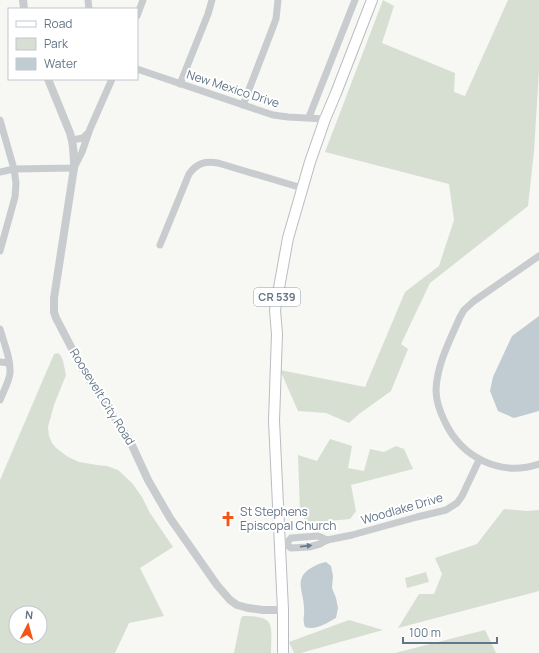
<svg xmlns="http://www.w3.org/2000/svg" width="539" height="653" viewBox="0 0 539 653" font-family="Manrope,sans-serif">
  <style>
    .green { fill: #d7dfd3; fill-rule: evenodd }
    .water { fill: #c0ccd1 }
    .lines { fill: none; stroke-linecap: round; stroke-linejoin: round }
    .primary-casing { stroke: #b9bdc1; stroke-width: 12 }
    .minor { stroke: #c9cccf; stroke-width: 7 }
    .tertiary { stroke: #c9cccf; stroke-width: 8 }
    .primary { stroke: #fff; stroke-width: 10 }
    .oneway { fill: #68798b }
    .labels { text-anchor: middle; stroke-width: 4; stroke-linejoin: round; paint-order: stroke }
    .shield { fill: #fff; stroke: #929eab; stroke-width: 1 }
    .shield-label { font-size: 11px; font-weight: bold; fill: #637587 }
    .street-label { font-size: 12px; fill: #637587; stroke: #fff }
    .poi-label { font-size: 12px; fill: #637587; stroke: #fff; text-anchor: start }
  </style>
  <rect width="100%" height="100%" fill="#f7f7f3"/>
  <g class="green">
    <polygon points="383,0 394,6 382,43 455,73 454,92 465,96 508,0 539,0 539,70 534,151 528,206 430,283 401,344 408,349 391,391 359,414 349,423 326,413 298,411 280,370 365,387 405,292 439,266 454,220 449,184 325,152"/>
    <path d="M 58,353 L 61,356 L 63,361 L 66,375 L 54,405 L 48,427 L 49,436 L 52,443 L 56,448 L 68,457 L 79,462 L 97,465 L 107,466 L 118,470 L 132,483 L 142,497 L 150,513 L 173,547 L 140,568 L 164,616 L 129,623 L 115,653 L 0,653 L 0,480 L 54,354 ZM 16,613 L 40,613 L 40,637 L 16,637 Z"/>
    <polygon points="330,439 352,446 348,468 364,471 370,449 384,452 396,446 404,449 413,469 351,485 356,511 350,519 307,523 300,512 298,455 317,461"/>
    <polygon points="504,509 527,511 539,510 539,591 398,628 419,594 434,594 442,574 435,558 477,544"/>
    <polygon points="426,572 429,582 407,588 405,578"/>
    <path d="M 243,616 C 277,616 271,625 271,653 L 234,653 L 241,618 Z"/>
    <polygon points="349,620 383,630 301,653 294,653 289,642"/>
    <polygon points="485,630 496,653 395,653"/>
  </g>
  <g class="water">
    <polygon points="539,316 539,411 514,418 498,411 490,391 493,377 512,336"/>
    <path d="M 326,562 L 331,566 L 333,576 L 332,588 L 336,598 L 338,608 L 336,618 C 327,623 315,631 305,627 C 302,618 305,616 304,608 C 304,591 293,579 311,568 C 316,565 320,563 326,562 Z"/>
  </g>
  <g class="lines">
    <g class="primary-casing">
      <polyline id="primary" points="283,653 283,610 274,421 277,334 275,310 288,238 310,162 325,119 336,93 372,0"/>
    </g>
    <g class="minor">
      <polyline points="88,0 89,9"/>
      <polyline points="137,16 143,0"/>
      <polyline points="137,69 273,115 288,117 325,119"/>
      <polyline points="180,84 208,14 212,0"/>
      <polyline points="243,105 273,27 276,19 278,0"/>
      <polyline points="309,117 355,0"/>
      <polyline points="0,120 14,169 16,183 15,197 0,251"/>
      <polyline points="72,140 83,138 88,133"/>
      <polyline points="0,172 14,169 74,168 82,152 90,129 112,79"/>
      <path d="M 160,245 L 189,174 C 197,163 205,161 218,163 L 302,188"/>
      <path d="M 539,256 L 474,301 L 464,310 L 460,317 C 450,340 437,364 436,390 C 436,401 440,412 445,422 C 462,458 501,477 539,464"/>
      <path d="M 0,329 C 4,343 11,359 10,373 C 9,382 3,392 0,400"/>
      <polyline points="0,362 9,363"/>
      <polyline points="280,544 286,544 291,548 309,547 320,544 327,540 352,535 417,517 446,510 457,503 462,496 479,460"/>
      <polyline points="286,544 291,538 318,536 327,540"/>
    </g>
    <g class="tertiary">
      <polyline points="23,0 24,9"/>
      <path d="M 48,79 L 70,133 C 74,145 74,156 74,168 L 54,298 L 54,312 L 56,318 L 82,368 L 130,441 L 148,480 L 170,518 L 217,585 L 230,600 L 237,605 L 248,608 L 263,610 L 283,610"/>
    </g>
    <use href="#primary" class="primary"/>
  </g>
  <defs><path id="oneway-solid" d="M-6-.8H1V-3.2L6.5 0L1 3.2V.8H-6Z"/></defs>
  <use class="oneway" href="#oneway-solid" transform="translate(306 546) rotate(-6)"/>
  <defs>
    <g id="church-bare" transform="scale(1.2)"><path d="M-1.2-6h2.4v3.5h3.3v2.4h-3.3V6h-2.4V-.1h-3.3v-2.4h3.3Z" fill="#f35616" stroke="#fff" stroke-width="2.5" paint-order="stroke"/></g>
  </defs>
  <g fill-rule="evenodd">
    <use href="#church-bare" x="228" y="519"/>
  </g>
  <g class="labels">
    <rect class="shield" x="254" y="288" width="46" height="18" rx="3"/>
    <g class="shield-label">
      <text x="277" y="301">CR 539</text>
    </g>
    <g class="street-label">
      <text transform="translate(233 89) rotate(18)" y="4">New Mexico Drive</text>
      <text transform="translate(102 397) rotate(58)" y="4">Roosevelt City Road</text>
      <text transform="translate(402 509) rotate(-16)" y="4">Woodlake Drive</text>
    </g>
    <g class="poi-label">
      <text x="240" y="516">St Stephens<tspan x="240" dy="14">Episcopal Church</tspan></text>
    </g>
  </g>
  <rect x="8" y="8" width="130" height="72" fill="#ffffff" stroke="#c1c8cf"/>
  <rect x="16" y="21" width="20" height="6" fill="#ffffff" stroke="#c1c8cf"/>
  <text x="44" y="28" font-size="12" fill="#637587">Road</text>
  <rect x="16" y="38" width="20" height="12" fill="#d7dfd3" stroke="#c1c8cf"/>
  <text x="44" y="48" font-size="12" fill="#637587">Park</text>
  <rect x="16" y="58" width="20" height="12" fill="#c0ccd1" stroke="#c1c8cf"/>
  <text x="44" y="68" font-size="12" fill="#637587">Water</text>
  <g transform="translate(28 625) rotate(6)"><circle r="19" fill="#ffffff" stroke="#c1c8cf"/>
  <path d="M0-3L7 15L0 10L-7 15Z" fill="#f35616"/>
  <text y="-6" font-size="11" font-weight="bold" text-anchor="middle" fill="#637587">N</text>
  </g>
  <path d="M403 637v6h94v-6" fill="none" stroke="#637587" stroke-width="2"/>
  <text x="409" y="637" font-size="12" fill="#637587" stroke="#ffffff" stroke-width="3" paint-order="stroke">100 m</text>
</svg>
